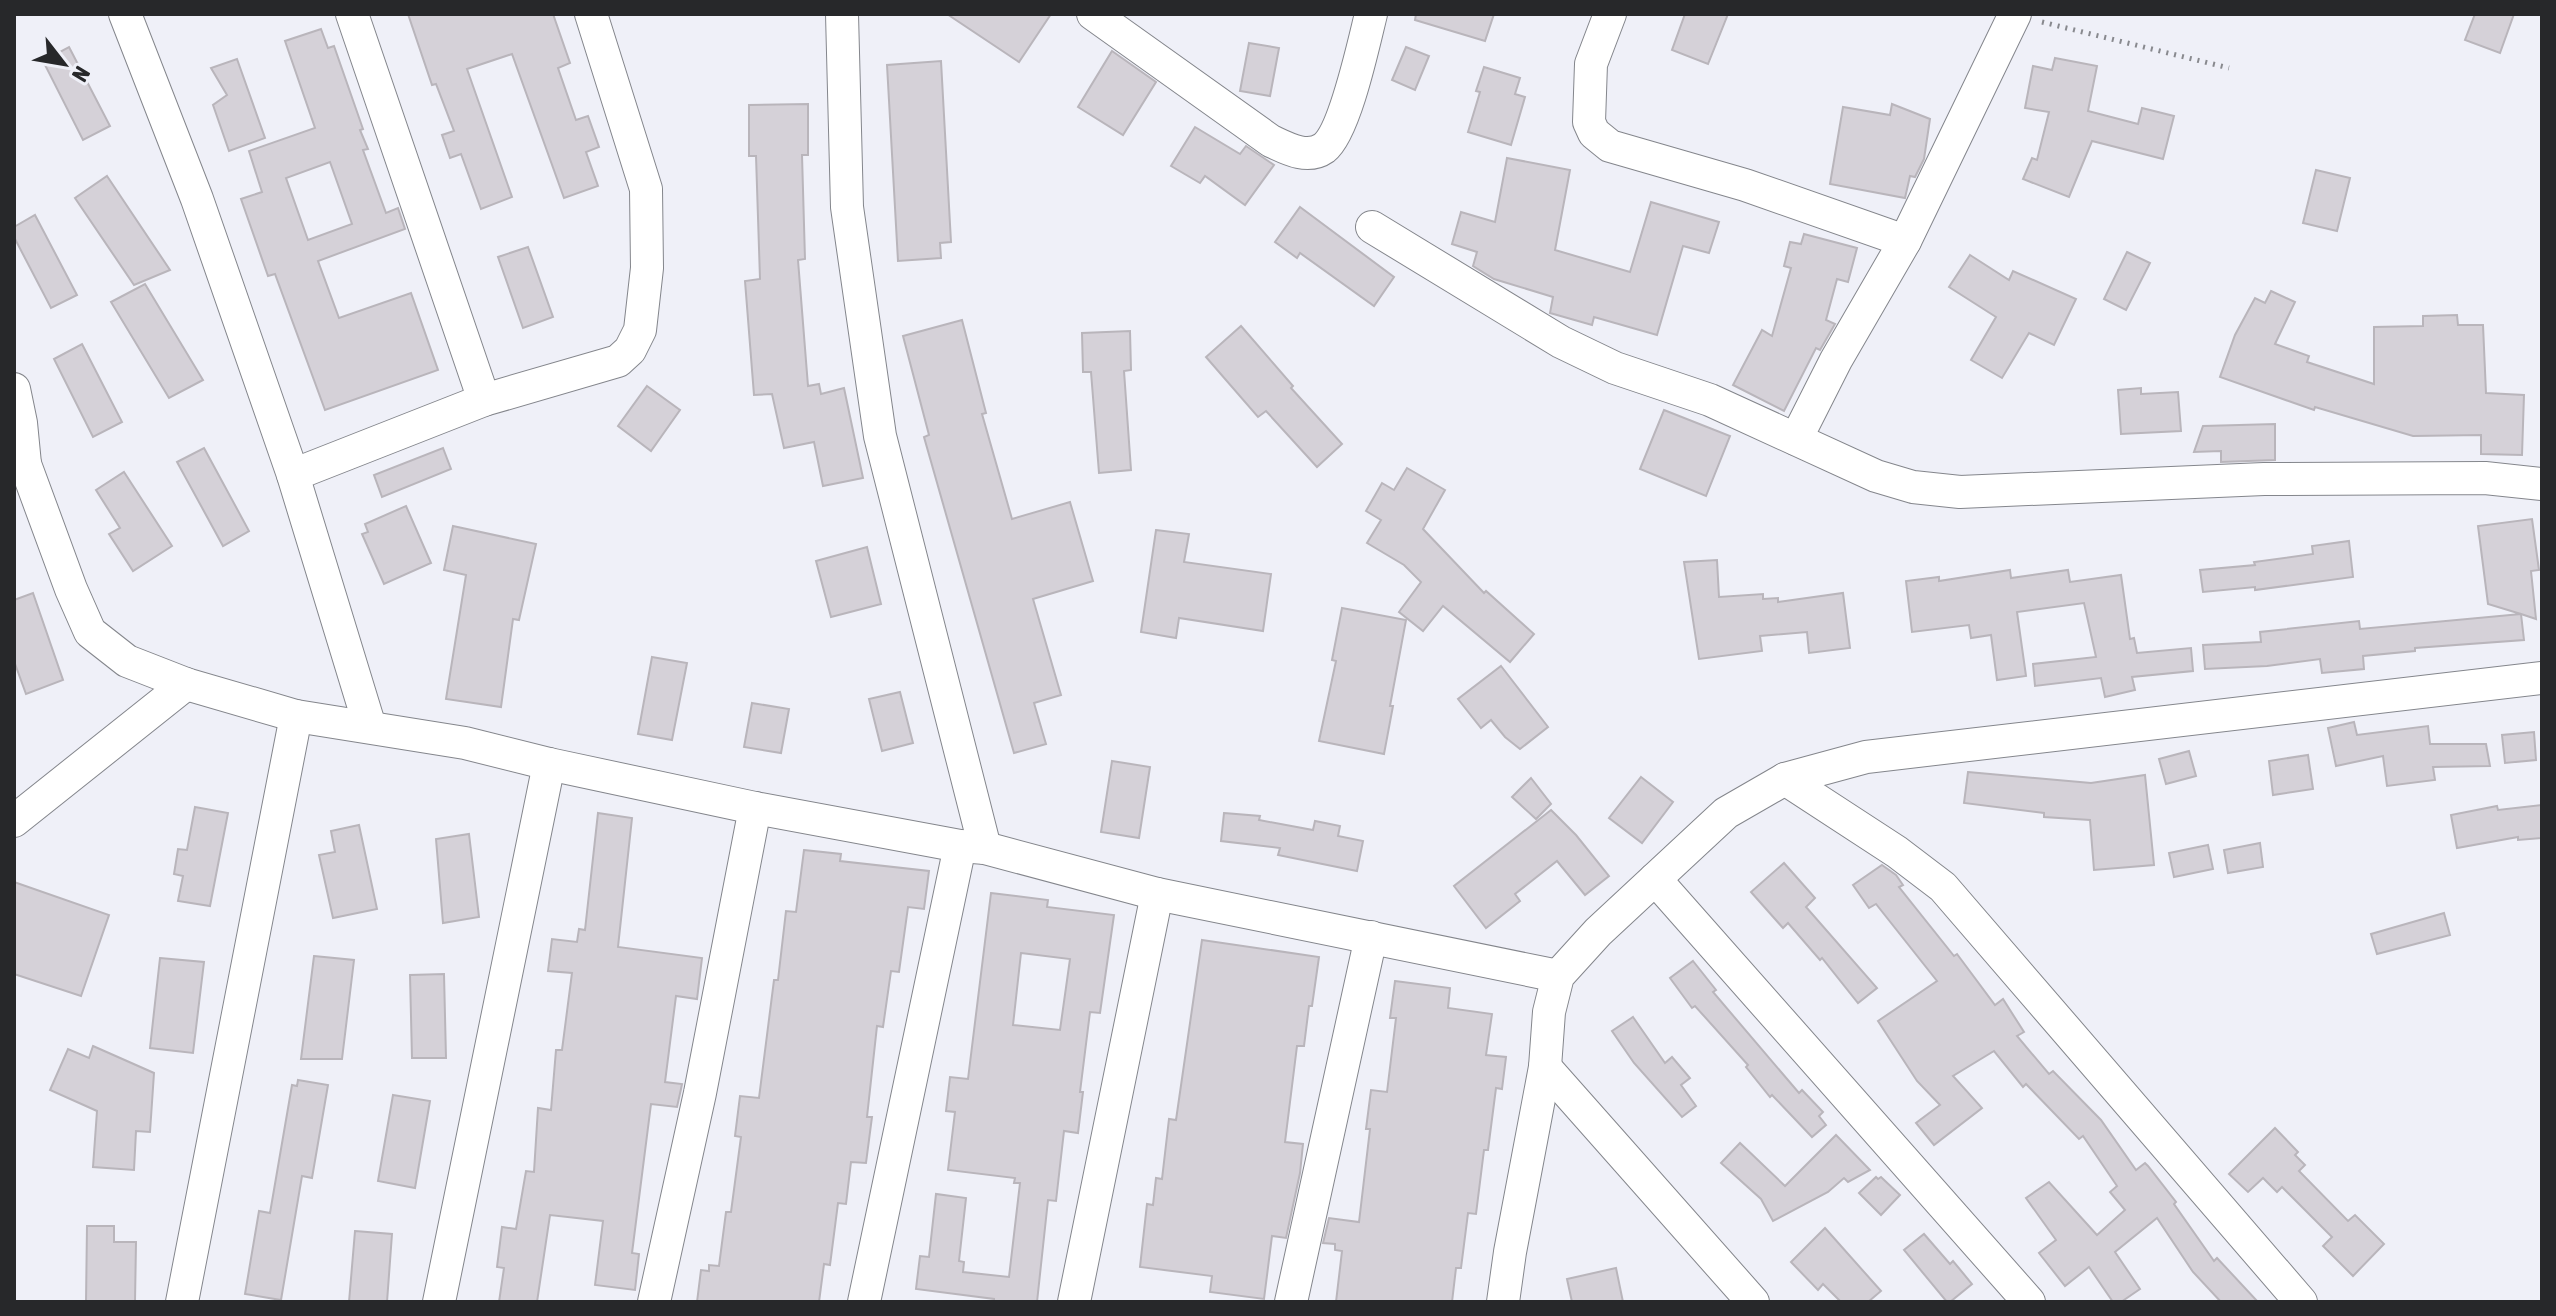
<svg xmlns="http://www.w3.org/2000/svg" width="2556" height="1316" viewBox="0 0 2556 1316" font-family="'Asap Condensed',sans-serif">
  <style>
    .building { fill: #d5d1d8; stroke: #b9b5bb; stroke-width: 2; fill-rule: evenodd }
    .lines { fill: none; stroke-linecap: round; stroke-linejoin: round }
    .minor-casing { stroke: #84868c; stroke-width: 34 }
    .path { stroke: #88898e; stroke-width: 5; stroke-dasharray: 2 6; stroke-linecap: butt }
    .minor { stroke: #fff; stroke-width: 32 }
  </style>
  <rect width="100%" height="100%" fill="#eff0f8"/>
  <g class="building">
    <polygon points="408,14 553,14 570,63 558,68 576,120 588,116 599,147 586,152 598,186 564,198 512,54 467,69 512,197 481,209 461,154 450,158 442,135 454,131 436,84 432,85"/>
    <polygon points="947,14 1051,14 1019,62"/>
    <polygon points="1416,14 1494,14 1485,41 1415,20"/>
    <polygon points="1685,14 1728,14 1708,64 1672,50"/>
    <polygon points="2475,14 2514,14 2500,53 2465,40"/>
    <path d="M 321,29 L 328,48 L 334,46 L 363,129 L 360,130 L 368,149 L 363,150 L 386,213 L 398,208 L 405,229 L 318,261 L 339,318 L 411,293 L 438,370 L 325,410 L 275,274 L 268,276 L 241,199 L 262,192 L 249,151 L 315,128 L 285,41 ZM 330,162 L 352,224 L 308,240 L 286,178 Z"/>
    <polygon points="1249,43 1279,48 1270,96 1240,91"/>
    <polygon points="69,47 110,126 83,140 43,61"/>
    <polygon points="1406,47 1429,56 1415,90 1392,80"/>
    <polygon points="1112,51 1156,82 1123,135 1078,107"/>
    <polygon points="2055,58 2097,66 2088,111 2138,124 2142,108 2174,116 2163,159 2092,141 2069,197 2023,179 2032,158 2037,160 2049,112 2025,108 2033,66 2052,70"/>
    <polygon points="237,59 265,138 229,151 213,105 227,95 211,68"/>
    <polygon points="941,61 951,242 940,243 941,258 898,261 887,65"/>
    <polygon points="1484,67 1520,78 1515,94 1525,97 1511,145 1468,132 1480,92 1476,91"/>
    <polygon points="808,104 808,155 802,155 805,259 798,260 808,386 819,384 821,394 844,388 863,478 823,486 814,442 784,448 772,394 754,395 745,281 760,279 756,156 749,156 749,105"/>
    <polygon points="1892,104 1930,119 1924,159 1915,177 1910,176 1905,198 1830,184 1843,107 1890,115"/>
    <polygon points="1195,127 1240,154 1246,146 1274,165 1245,205 1205,176 1200,183 1171,166"/>
    <polygon points="1507,158 1570,170 1555,250 1630,272 1651,202 1719,222 1709,253 1683,246 1657,335 1594,317 1592,325 1550,313 1553,297 1494,279 1473,266 1477,252 1452,244 1461,212 1495,222"/>
    <polygon points="2316,170 2350,178 2337,231 2303,223"/>
    <polygon points="107,176 170,270 134,285 75,198"/>
    <polygon points="1300,207 1394,277 1374,306 1300,253 1297,258 1275,242"/>
    <polygon points="35,215 77,295 51,308 14,237 14,227"/>
    <polygon points="1804,234 1857,248 1848,282 1837,279 1826,320 1835,324 1820,350 1816,348 1784,411 1733,385 1762,330 1772,336 1791,268 1784,266 1790,242 1801,244"/>
    <polygon points="528,247 553,317 523,328 498,257"/>
    <polygon points="2127,252 2150,263 2126,310 2104,299"/>
    <polygon points="1970,255 2009,280 2013,271 2076,299 2054,345 2029,333 2002,378 1971,360 1996,317 1949,287"/>
    <polygon points="145,284 203,380 169,398 111,302"/>
    <polygon points="2271,291 2295,302 2275,344 2309,356 2307,362 2374,384 2374,327 2423,326 2423,316 2457,315 2458,325 2483,325 2486,393 2524,395 2522,455 2481,454 2481,435 2413,436 2315,407 2314,410 2220,377 2235,335 2255,298 2265,303"/>
    <polygon points="962,320 986,413 982,414 1012,519 1070,502 1093,581 1033,599 1061,695 1034,703 1046,744 1014,753 924,437 929,435 903,336"/>
    <polygon points="1241,326 1293,386 1291,388 1342,444 1317,467 1266,411 1258,417 1206,357"/>
    <polygon points="1130,331 1131,370 1124,371 1131,470 1099,473 1091,372 1083,372 1082,333"/>
    <polygon points="82,344 122,422 93,437 54,359"/>
    <polygon points="647,386 680,410 651,451 618,426"/>
    <polygon points="2141,388 2141,394 2178,392 2181,431 2121,434 2118,390"/>
    <polygon points="1664,410 1730,436 1706,496 1640,469"/>
    <polygon points="2275,424 2275,460 2221,462 2221,451 2194,452 2203,426"/>
    <polygon points="204,448 249,531 223,546 177,462"/>
    <polygon points="443,448 451,469 382,497 374,475"/>
    <polygon points="1407,468 1445,490 1423,529 1484,593 1486,591 1534,634 1510,662 1443,606 1423,631 1399,612 1421,582 1404,565 1367,543 1381,520 1366,511 1382,483 1394,490"/>
    <polygon points="124,472 172,546 133,571 109,534 120,528 96,490"/>
    <polygon points="406,506 431,563 384,584 362,534 368,532 365,524"/>
    <polygon points="2532,519 2539,570 2531,571 2536,619 2521,614 2524,640 2415,648 2415,651 2363,656 2364,669 2322,673 2320,659 2267,666 2205,669 2203,645 2261,642 2260,632 2359,621 2360,629 2521,614 2488,604 2478,526"/>
    <polygon points="453,526 536,544 519,620 513,619 501,707 446,699 466,575 444,570"/>
    <polygon points="1156,530 1189,534 1184,562 1271,574 1263,631 1179,618 1176,638 1141,632"/>
    <polygon points="2349,541 2353,577 2255,590 2255,587 2203,592 2200,570 2255,565 2254,562 2313,554 2312,546"/>
    <polygon points="867,547 881,604 831,617 816,561"/>
    <polygon points="1717,560 1719,597 1763,594 1763,599 1778,598 1778,602 1843,593 1850,648 1809,653 1807,632 1760,636 1762,651 1699,659 1684,562"/>
    <polygon points="2010,570 2011,578 2068,570 2070,582 2121,575 2130,639 2134,638 2137,653 2191,648 2193,671 2132,677 2135,690 2105,697 2101,678 2035,686 2033,664 2096,657 2084,603 2017,612 2026,676 1997,680 1991,635 1971,638 1969,625 1912,632 1906,581 1939,577 1939,581"/>
    <polygon points="33,593 63,680 26,694 14,661 14,600"/>
    <polygon points="1342,608 1406,620 1390,706 1393,706 1384,754 1319,741 1336,661 1332,660"/>
    <polygon points="652,657 687,663 672,740 638,734"/>
    <polygon points="1501,666 1548,727 1520,749 1505,737 1491,720 1481,728 1458,699"/>
    <polygon points="900,692 913,743 882,751 869,699"/>
    <polygon points="752,703 789,709 781,753 744,747"/>
    <polygon points="2354,722 2357,735 2428,726 2430,744 2486,744 2490,766 2433,767 2435,780 2387,786 2383,756 2336,766 2328,728"/>
    <polygon points="2534,732 2536,760 2505,763 2502,735"/>
    <polygon points="2189,751 2196,776 2166,784 2159,759"/>
    <polygon points="2308,755 2313,789 2273,795 2269,761"/>
    <polygon points="1112,761 1150,767 1139,838 1101,832"/>
    <polygon points="1968,772 2091,783 2145,775 2154,865 2094,870 2090,820 2044,817 2044,813 1964,803"/>
    <polygon points="1641,777 1673,802 1642,843 1609,818"/>
    <polygon points="1531,778 1551,804 1536,819 1512,797"/>
    <polygon points="2542,805 2542,838 2518,840 2518,837 2457,848 2451,815 2497,806 2498,810"/>
    <polygon points="195,807 228,813 210,906 178,901 183,876 174,874 178,849 187,850"/>
    <polygon points="1551,810 1576,835 1609,876 1585,895 1557,861 1515,894 1520,901 1486,928 1454,886"/>
    <polygon points="598,813 632,818 618,947 702,958 697,999 676,996 665,1082 682,1084 681,1089 677,1107 651,1104 632,1253 639,1254 635,1290 595,1285 603,1221 550,1215 537,1302 499,1302 504,1268 497,1267 502,1227 516,1229 526,1171 534,1172 538,1108 551,1110 556,1050 562,1050 572,973 548,971 552,939 577,942 579,929 585,930"/>
    <polygon points="1224,813 1260,816 1259,820 1313,830 1315,821 1340,826 1338,836 1363,841 1357,871 1278,855 1280,848 1221,841"/>
    <polygon points="359,825 377,909 333,918 319,855 335,852 331,831"/>
    <polygon points="469,834 479,917 443,923 436,839"/>
    <polygon points="2260,843 2263,867 2228,873 2224,850"/>
    <polygon points="2208,845 2213,869 2174,877 2169,853"/>
    <polygon points="804,850 841,854 840,861 929,871 924,909 908,907 899,972 891,971 883,1027 877,1026 867,1117 872,1117 866,1163 851,1162 846,1204 838,1203 830,1265 824,1264 819,1302 697,1302 701,1270 709,1271 709,1265 719,1266 726,1212 731,1212 741,1137 735,1136 740,1096 759,1098 774,980 778,980 786,911 796,912"/>
    <polygon points="1784,863 1815,898 1806,907 1877,988 1858,1003 1822,958 1820,960 1788,923 1783,928 1751,892"/>
    <polygon points="1882,865 1896,875 1903,885 1899,887 1954,956 1957,954 1995,1005 2003,999 2024,1032 2017,1036 2049,1074 2053,1071 2101,1120 2136,1170 2145,1163 2148,1166 2176,1202 2174,1204 2214,1261 2217,1258 2258,1302 2221,1302 2193,1272 2157,1218 2115,1252 2140,1289 2121,1302 2113,1302 2089,1267 2065,1286 2039,1253 2056,1240 2026,1198 2049,1182 2097,1235 2125,1210 2110,1192 2117,1186 2083,1136 2079,1139 2026,1084 2023,1087 1994,1051 1953,1076 1982,1108 1934,1145 1916,1123 1940,1105 1917,1081 1878,1021 1937,981 1876,904 1869,908 1853,885"/>
    <polygon points="14,882 109,915 81,996 14,974"/>
    <path d="M 991,893 L 1048,900 L 1047,907 L 1114,915 L 1100,1013 L 1090,1012 L 1080,1092 L 1083,1092 L 1078,1133 L 1064,1131 L 1056,1201 L 1048,1200 L 1037,1302 L 994,1302 L 994,1299 L 916,1289 L 920,1256 L 929,1257 L 936,1194 L 966,1198 L 959,1261 L 964,1262 L 963,1272 L 1009,1277 L 1020,1183 L 1014,1183 L 1015,1178 L 948,1170 L 955,1112 L 946,1111 L 950,1077 L 968,1079 ZM 1021,953 L 1070,959 L 1060,1030 L 1013,1025 Z"/>
    <polygon points="2444,913 2450,935 2377,954 2371,934"/>
    <polygon points="1202,940 1319,957 1312,1006 1309,1006 1304,1046 1297,1046 1285,1142 1303,1144 1300,1173 1286,1238 1272,1236 1264,1299 1210,1292 1212,1276 1140,1267 1147,1204 1153,1205 1156,1178 1162,1179 1169,1119 1176,1120"/>
    <polygon points="314,956 354,960 342,1059 301,1059"/>
    <polygon points="160,958 204,962 193,1053 150,1048"/>
    <polygon points="1693,961 1716,990 1713,992 1799,1093 1802,1090 1823,1112 1819,1116 1826,1125 1812,1137 1772,1095 1770,1097 1746,1067 1748,1065 1695,1006 1692,1008 1670,978"/>
    <polygon points="444,974 446,1058 412,1058 410,975"/>
    <polygon points="1395,981 1450,988 1448,1008 1492,1014 1486,1055 1506,1057 1502,1089 1496,1088 1488,1150 1484,1150 1476,1214 1468,1213 1461,1268 1456,1268 1452,1302 1336,1302 1342,1251 1335,1250 1335,1244 1323,1243 1329,1218 1359,1222 1370,1129 1366,1129 1371,1090 1387,1092 1396,1018 1390,1018"/>
    <polygon points="1633,1017 1665,1063 1672,1057 1690,1078 1681,1085 1696,1106 1682,1117 1634,1063 1612,1031"/>
    <polygon points="93,1046 154,1073 150,1132 136,1131 134,1170 93,1167 97,1111 50,1090 68,1049 89,1058"/>
    <polygon points="298,1080 328,1085 312,1178 302,1176 281,1300 245,1294 259,1211 270,1213 292,1085 297,1086"/>
    <polygon points="393,1095 430,1101 415,1188 378,1181"/>
    <polygon points="2275,1128 2298,1152 2295,1155 2305,1165 2299,1171 2348,1221 2355,1215 2384,1244 2353,1276 2323,1246 2332,1237 2282,1187 2277,1192 2263,1178 2248,1192 2229,1174"/>
    <polygon points="1836,1135 1870,1170 1848,1182 1844,1178 1828,1192 1773,1221 1761,1199 1721,1163 1740,1143 1785,1186"/>
    <polygon points="1876,1177 1878,1179 1881,1177 1900,1195 1881,1215 1859,1193"/>
    <polygon points="87,1226 114,1226 114,1242 136,1242 135,1302 86,1302"/>
    <polygon points="1825,1228 1881,1291 1868,1302 1841,1302 1823,1284 1818,1290 1791,1262"/>
    <polygon points="355,1231 392,1234 387,1302 349,1302"/>
    <polygon points="1924,1234 1950,1264 1953,1261 1972,1284 1950,1302 1947,1302 1904,1250"/>
    <polygon points="1616,1268 1623,1302 1572,1302 1567,1279"/>
  </g>
  <g class="lines">
    <g class="minor-casing">
      <g id="minor">
        <polyline points="125,14 197,199 293,475 370,727"/>
        <polyline points="842,14 847,207 880,436 985,848"/>
        <path d="M 1093,14 L 1271,141 C 1286,148 1307,160 1324,148 C 1345,132 1364,42 1371,14"/>
        <polyline points="1610,14 1591,64 1589,122 1594,133 1610,146 1745,185 1905,241"/>
        <polyline points="1372,227 1561,342 1615,368 1710,400 1876,476 1913,487 1960,492 2264,479 2485,478 2542,484"/>
        <polyline points="14,389 21,423 25,464"/>
        <polyline points="484,400 618,361 630,350 640,330 647,268 646,189 591,14"/>
        <polyline points="1796,439 1836,360 1905,241 2015,14"/>
        <polyline points="14,453 25,464 71,589 90,632 127,661 186,684 296,716 465,743 549,764 755,808 960,846 985,848 1157,894 1558,976"/>
        <polyline points="293,475 484,400 352,14"/>
        <polyline points="1785,779 1897,852 1943,887 2301,1302"/>
        <polyline points="14,821 186,684"/>
        <polyline points="1655,879 2029,1302"/>
        <polyline points="1545,1067 1753,1302"/>
        <polyline points="182,1302 296,716"/>
        <polyline points="439,1302 549,764"/>
        <polyline points="654,1302 700,1093 755,808"/>
        <polyline points="864,1302 960,846"/>
        <polyline points="1074,1302 1157,894"/>
        <polyline points="1291,1302 1371,937"/>
        <polyline points="1503,1302 1510,1252 1545,1067 1549,1012 1558,976 1598,932 1726,813 1785,779 1866,757 2542,678"/>
      </g>
    </g>
    <polyline class="path" points="2042,22 2229,68"/>
    <use href="#minor" class="minor"/>
  </g>
  <rect width="2556" height="1316" fill="none" stroke="#27282a" stroke-width="32"/>
  <g transform="translate(64 64) rotate(121)" stroke="#eff0f8" stroke-width="6" paint-order="stroke">
  <path d="M0-6L14 30L0 20L-14 30Z" fill="#27282a"/>
  <text y="-12" font-size="22" font-weight="bold" text-anchor="middle" fill="#27282a">N</text>
  </g>
</svg>
